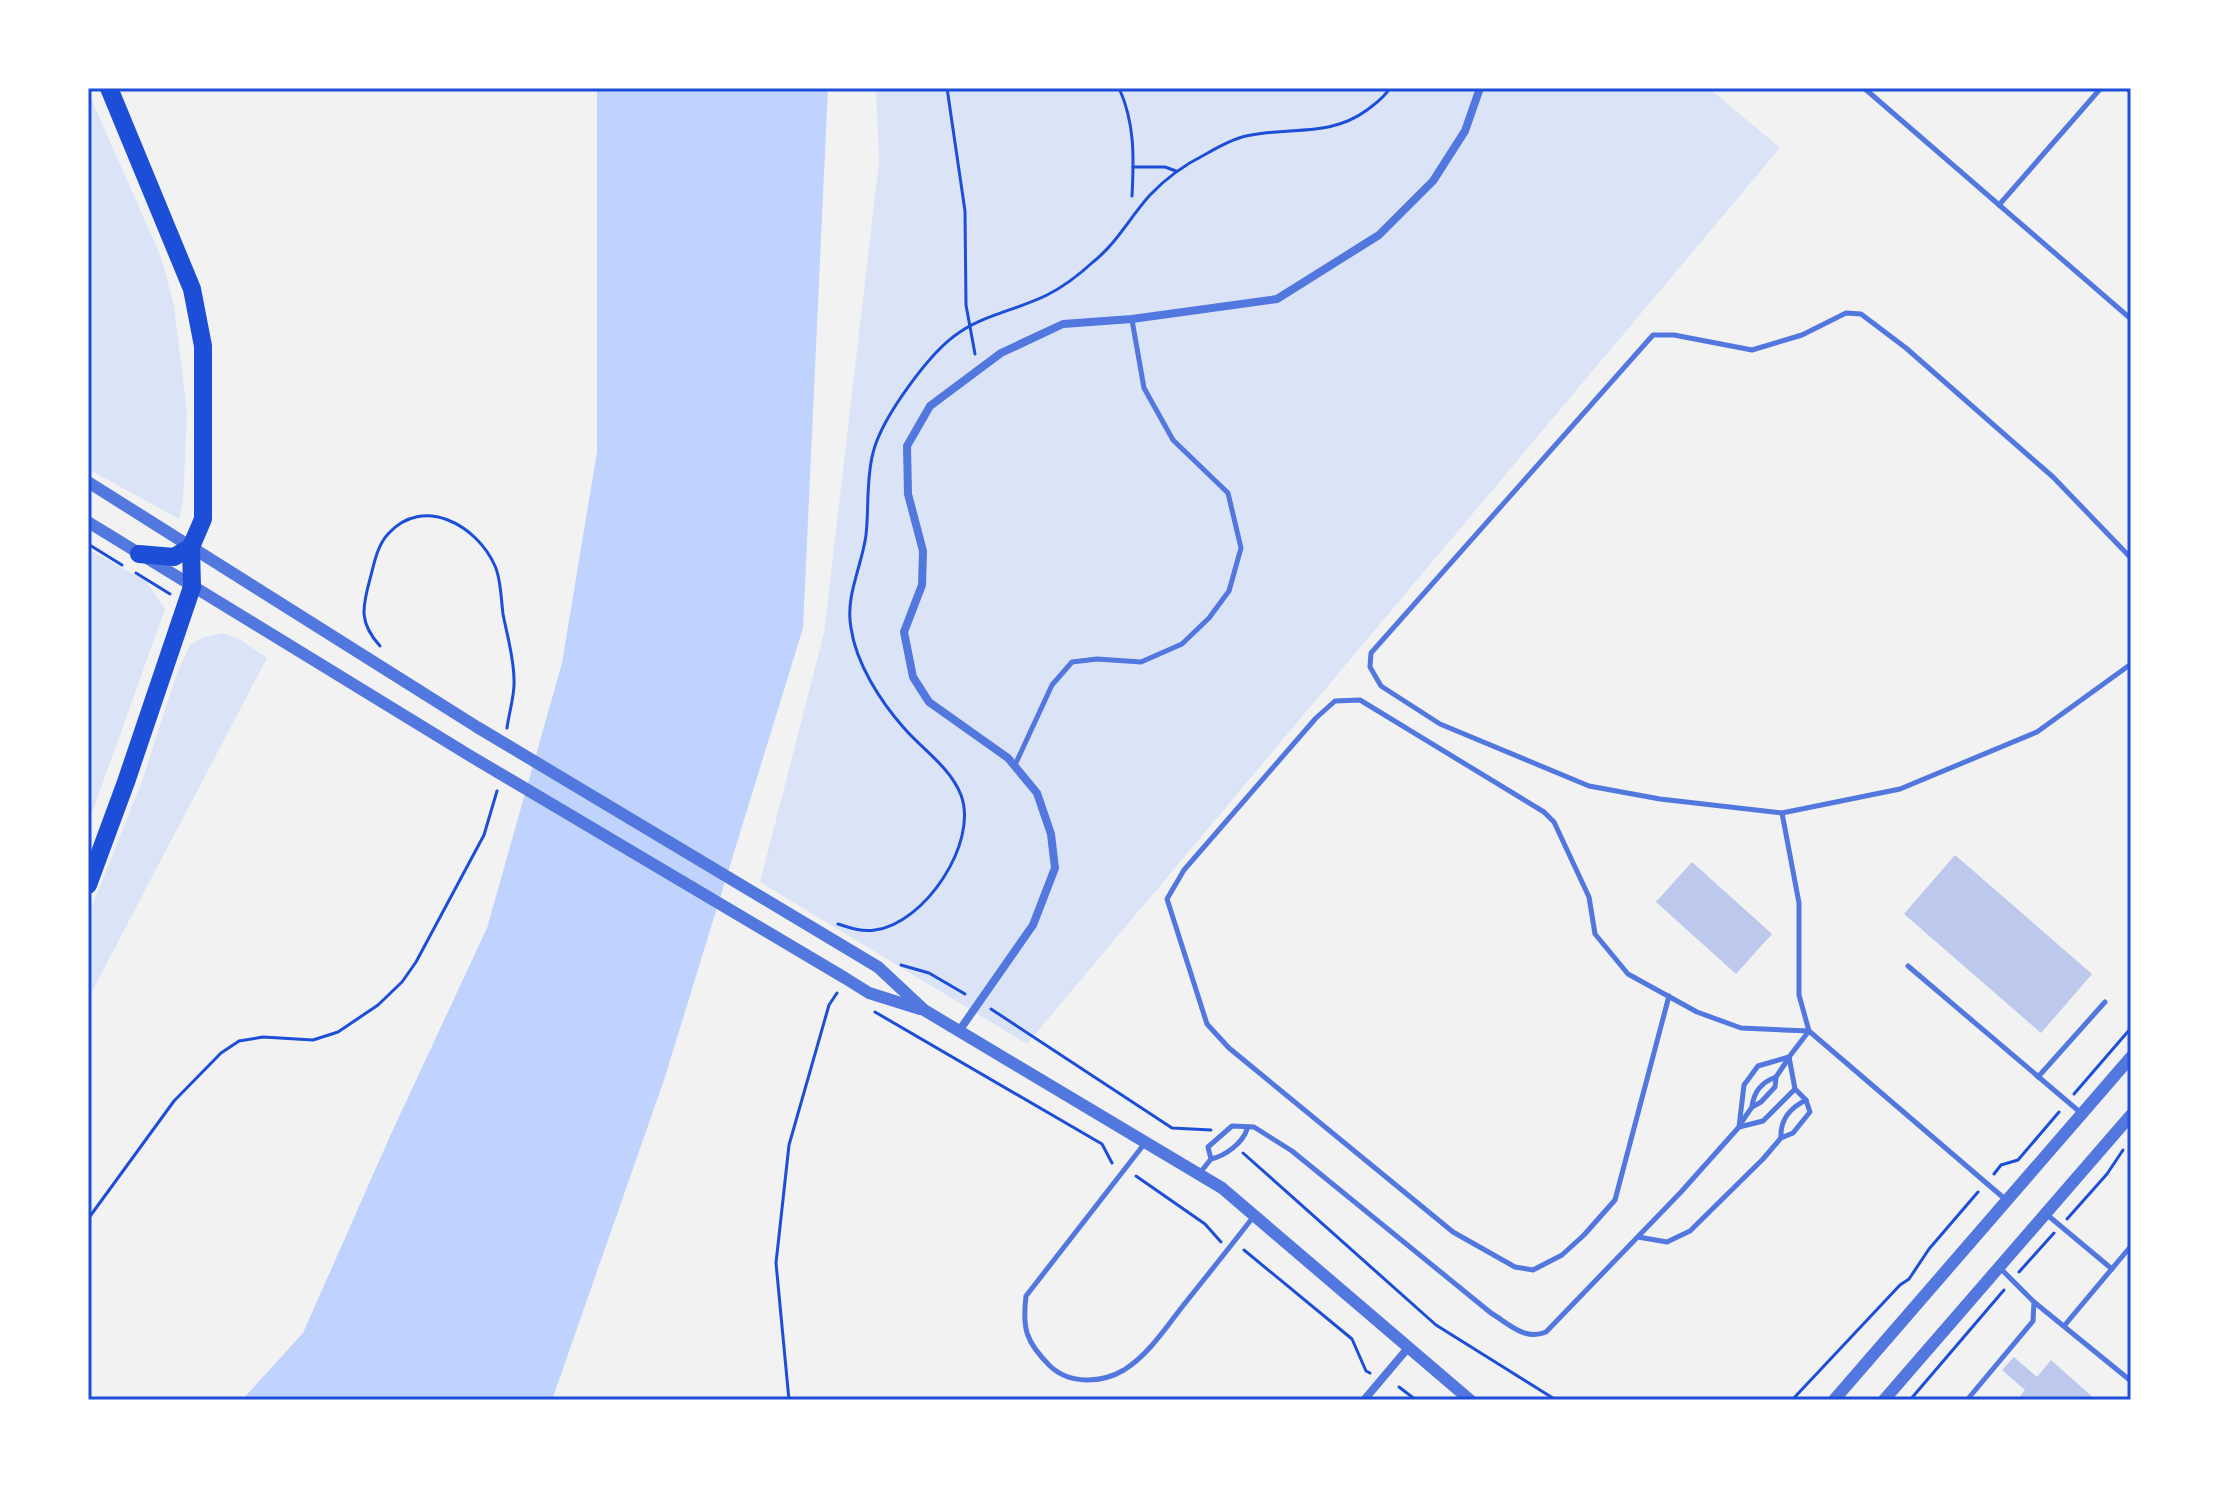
<svg xmlns="http://www.w3.org/2000/svg" width="2219" height="1488" viewBox="0 0 2219 1488" font-family="Roboto,sans-serif">
  <style>
    .green { fill: #dbe4f7 }
    .water { fill: #bfd3fe }
    .building { fill: #bdc9ec }
    .lines { fill: none; stroke-linecap: round; stroke-linejoin: round }
    .path { stroke: #1d4ed8; stroke-width: 3 }
    .service { stroke: #5277de; stroke-width: 5 }
    .minor { stroke: #5277de; stroke-width: 8 }
    .tertiary { stroke: #5277de; stroke-width: 12 }
    .motorway { stroke: #1d4ed8; stroke-width: 18 }
    .neatline { fill: none; stroke: #1d4ed8; stroke-width: 3 }
  </style>
  <rect width="100%" height="100%" fill="#f2f2f2"/>
  <g class="green">
    <polygon points="876,88 1709,88 1780,148 1027,1044 760,882 824,633 879,162"/>
    <polygon points="88,92 161,257 174,306 187,412 183,502 179,519 88,469"/>
    <polygon points="88,549 146,581 165,609 88,824"/>
    <polygon points="223,633 241,640 267,658 88,999 88,916 142,781 177,673 190,645 204,637"/>
  </g>
  <polygon class="water" points="597,88 828,88 803,628 664,1080 552,1400 242,1400 303,1333 391,1134 487,928 562,663 597,452"/>
  <g class="building">
    <polygon points="1955,855 2092,974 2041,1033 1904,914"/>
    <polygon points="1692,862 1772,934 1736,974 1656,902"/>
    <polygon points="2014,1357 2037,1377 2051,1360 2096,1400 2017,1400 2025,1390 2002,1370"/>
  </g>
  <g class="lines">
    <g class="path">
      <polyline points="947,88 965,211 966,305 975,354"/>
      <path d="M 1119,88 C 1135,123 1134,158 1132,196"/>
      <polyline points="1133,167 1165,167 1176,171"/>
      <polyline points="88,544 122,565"/>
      <polyline points="136,573 170,594"/>
      <path d="M 380,646 C 359,623 362,608 370,579 C 374,564 377,546 388,534 C 423,495 477,525 495,566 C 501,579 501,599 503,614 C 507,635 514,658 514,680 C 515,695 509,712 507,728"/>
      <path d="M 838,924 C 850,928 862,932 875,930 C 924,924 979,843 961,795 C 950,767 922,749 904,728 C 880,701 856,663 851,628 C 845,596 862,566 866,535 C 869,509 866,479 873,453 C 881,419 930,351 960,332 C 985,315 1019,309 1047,295 C 1063,287 1080,274 1093,262 C 1117,243 1130,217 1150,195 C 1166,178 1186,164 1206,154 C 1218,147 1233,139 1246,136 C 1289,126 1329,138 1367,110 C 1376,103 1384,98 1390,88"/>
      <polyline points="901,965 929,973 965,994"/>
      <polyline points="991,1009 1172,1128 1211,1130"/>
      <polyline points="875,1012 1102,1144 1112,1163"/>
      <polyline points="2074,1094 2131,1028"/>
      <polyline points="1243,1153 1436,1325 1556,1400"/>
      <polyline points="1994,1174 2001,1165 2018,1160 2059,1112"/>
      <polyline points="1136,1176 1205,1224 1221,1242"/>
      <polyline points="88,1219 174,1101 221,1053 239,1041 263,1037 313,1040 338,1032 378,1005 402,982 416,962 484,835 497,791"/>
      <polyline points="2067,1219 2107,1174 2123,1150"/>
      <polyline points="1244,1250 1352,1339 1366,1371 1370,1373"/>
      <polyline points="2019,1272 2054,1233"/>
      <polyline points="1399,1387 1416,1400"/>
      <polyline points="789,1400 776,1263 789,1145 829,1005 837,993"/>
      <polyline points="1792,1400 1900,1285 1909,1279 1929,1249 1978,1192"/>
      <polyline points="1910,1400 2004,1290"/>
    </g>
    <g class="service">
      <polyline points="1864,88 2131,319"/>
      <polyline points="2127,88 2131,92"/>
      <polyline points="1999,205 2101,88"/>
      <polyline points="2131,558 2053,477 1906,348 1861,314 1846,313 1802,335 1752,350 1674,335 1653,335 1371,653 1370,667 1381,686 1440,724 1589,786 1660,799 1782,813 1900,789 2037,732 2131,664"/>
      <polyline points="1015,765 1052,685 1072,662 1097,659 1141,662 1182,644 1209,618 1229,591 1241,548 1228,493 1173,440 1144,388 1132,320"/>
      <polyline points="1782,813 1799,903 1799,995 1809,1031 2005,1199"/>
      <polyline points="1908,966 2081,1113"/>
      <polyline points="1669,996 1615,1200 1584,1235 1562,1255 1533,1270 1515,1267 1453,1232 1229,1048 1207,1024 1167,899 1184,870 1316,718 1335,701 1360,700 1544,812 1554,822 1589,897 1595,934 1628,974 1697,1012 1741,1028 1809,1031"/>
      <polyline points="2038,1077 2105,1002"/>
      <path d="M 1752,1106 C 1754,1091 1762,1082 1776,1077"/>
      <polyline points="1741,1123 1752,1107 1761,1102 1775,1087 1776,1077 1788,1059"/>
      <polyline points="1739,1127 1763,1121 1795,1089 1789,1057"/>
      <path d="M 1781,1138 C 1780,1119 1790,1108 1806,1100"/>
      <path d="M 1145,1143 L 1026,1296 C 1022,1329 1026,1342 1050,1366 C 1070,1385 1102,1383 1124,1370 C 1148,1355 1165,1329 1182,1307 C 1206,1277 1230,1247 1254,1216"/>
      <path d="M 1211,1159 C 1225,1156 1243,1143 1247,1129"/>
      <path d="M 1199,1174 L 1211,1159 L 1208,1147 L 1232,1126 L 1254,1127 L 1292,1151 L 1491,1313 C 1509,1324 1525,1341 1546,1332 L 1681,1192 L 1739,1127 L 1744,1085 L 1758,1066 L 1789,1057 L 1809,1031"/>
      <polyline points="2045,1213 2112,1269"/>
      <polyline points="1638,1237 1667,1242 1690,1231 1763,1159 1781,1138 1793,1133 1810,1112 1806,1100 1795,1089"/>
      <polyline points="2034,1302 2131,1381"/>
      <polyline points="2064,1326 2131,1246"/>
      <polyline points="1967,1400 2033,1321 2034,1302 1999,1267"/>
    </g>
    <g class="minor">
      <polyline points="959,1031 1033,925 1055,868 1051,834 1037,793 1008,758 929,702 913,677 904,632 922,585 923,551 908,494 907,446 930,406 1001,353 1063,324 1132,319 1277,299 1379,235 1433,181 1465,131 1480,88"/>
      <polyline points="1364,1400 1408,1348"/>
    </g>
    <g class="tertiary">
      <polyline points="88,482 477,727 878,967 924,1010 1222,1188 1470,1400"/>
      <polyline points="88,522 472,757 845,978 869,993 920,1009"/>
      <polyline points="1834,1400 2131,1057"/>
      <polyline points="1884,1400 2131,1115"/>
    </g>
    <g class="motorway">
      <polyline points="139,554 174,557 191,547"/>
      <polyline points="88,885 126,782 192,587 191,547 203,519 203,346 192,289 109,88"/>
    </g>
  </g>
  <rect width="2219" height="1488" fill="none" stroke="#ffffff" stroke-width="180"/>
  <rect x="90" y="90" width="2039" height="1308" class="neatline"/>
</svg>
